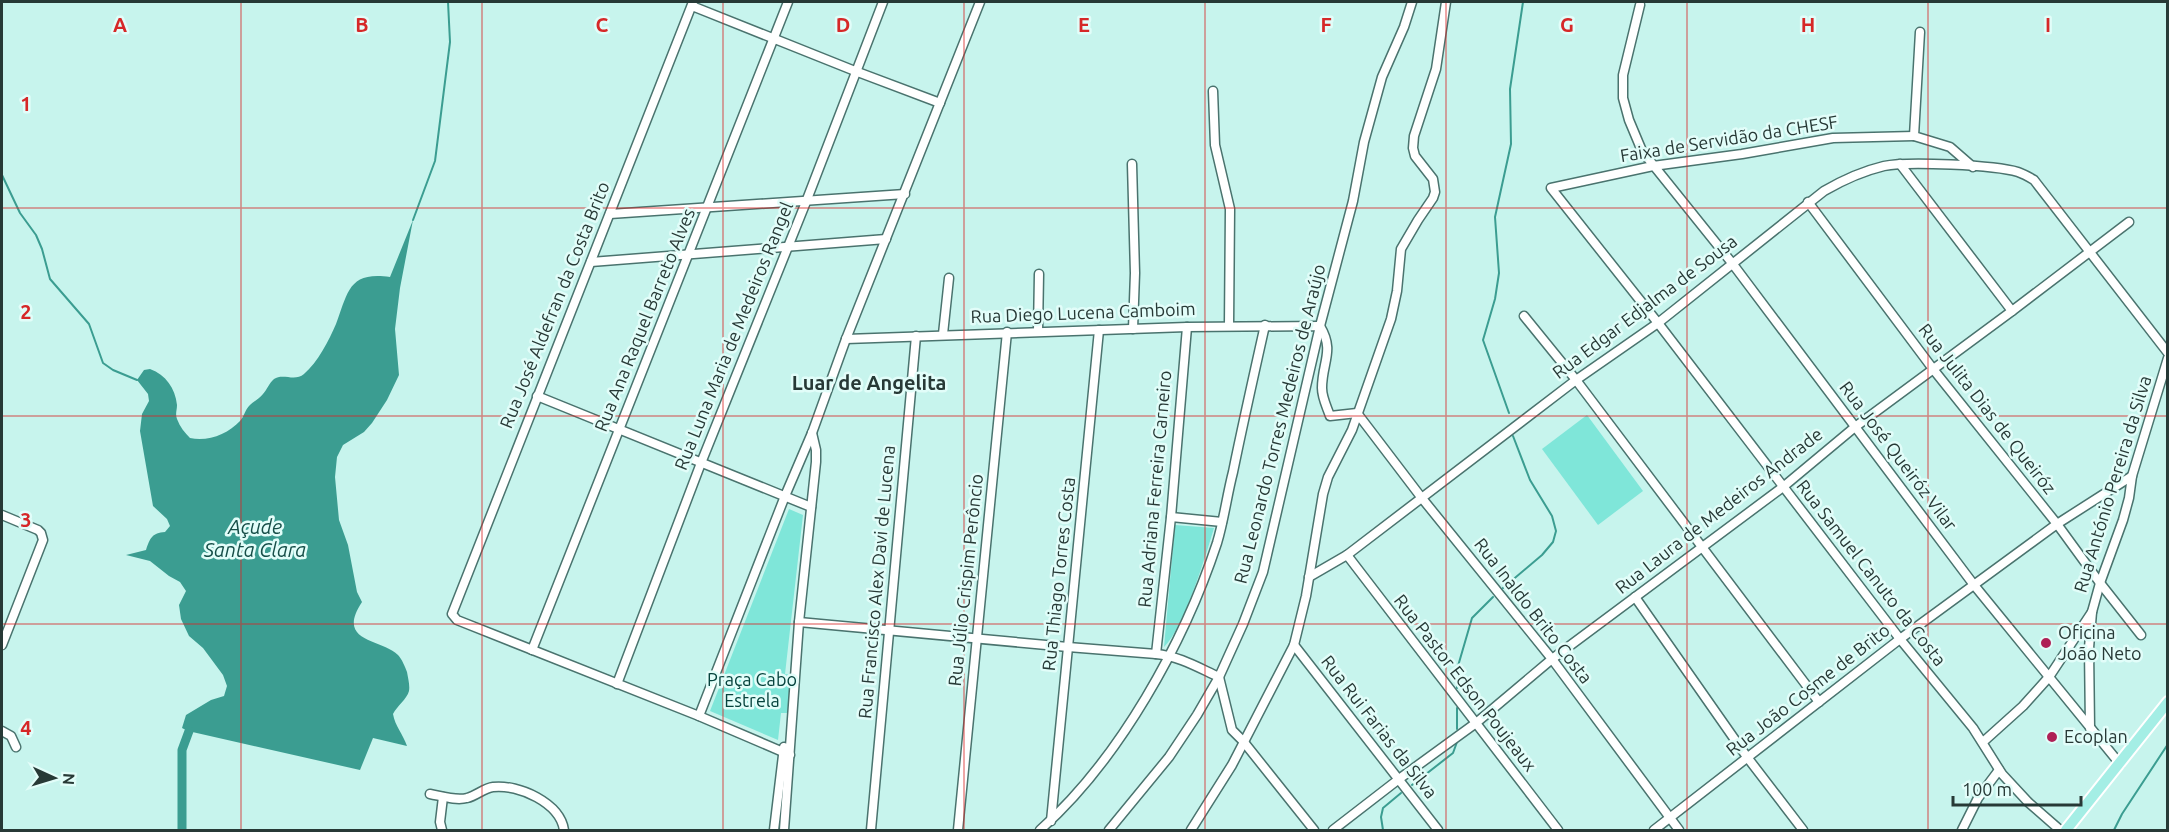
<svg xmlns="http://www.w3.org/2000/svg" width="2169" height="832" viewBox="0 0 2169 832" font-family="Ubuntu,sans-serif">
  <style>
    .green { fill: #7fe6d9 }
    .water { fill: #3b9d91 }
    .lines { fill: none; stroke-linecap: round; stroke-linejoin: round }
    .stream { stroke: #3b9d91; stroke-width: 2 }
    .canal { stroke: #3b9d91; stroke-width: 9 }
    .minor-casing { stroke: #4a736e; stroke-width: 11 }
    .major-casing { stroke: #fff; stroke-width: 14 }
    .minor { stroke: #fff; stroke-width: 8 }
    .major { stroke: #a4eee5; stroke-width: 10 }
    .grid { fill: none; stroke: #d62828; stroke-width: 1.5; stroke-opacity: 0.55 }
    .poi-dot { fill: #af2056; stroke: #e2fdf9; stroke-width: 2 }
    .labels { text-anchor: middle; stroke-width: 5; stroke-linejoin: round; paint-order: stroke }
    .street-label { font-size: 18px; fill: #273936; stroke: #e2fdf9 }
    .poi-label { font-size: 18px; fill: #273936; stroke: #e2fdf9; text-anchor: start }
    .park-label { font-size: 18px; fill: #06433d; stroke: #e2fdf9 }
    .neighbourhood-label { font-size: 20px; font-weight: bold; fill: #273936; stroke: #e2fdf9 }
    .water-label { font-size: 20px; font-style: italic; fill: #164e48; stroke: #e2fdf9 }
    .grid-label { font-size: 20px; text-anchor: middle; font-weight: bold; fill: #d62828; stroke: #e2fdf9; stroke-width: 5; stroke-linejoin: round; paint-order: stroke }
  </style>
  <rect width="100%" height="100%" fill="#c7f4ed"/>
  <g class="green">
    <polygon points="1587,415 1643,491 1598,525 1542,449"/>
    <polygon points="789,509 803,515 785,674 792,675 788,713 781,713 778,740 710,711"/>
    <path d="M 1175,525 L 1214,528 C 1205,558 1184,627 1164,647 Z"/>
  </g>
  <path class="water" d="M 413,220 L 400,288 L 395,329 L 399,375 L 387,400 L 372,423 L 364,432 L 343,445 L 337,457 L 335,477 L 339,520 L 348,545 L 357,592 L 362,602 C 335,643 382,639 398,655 C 402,659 405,667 407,672 C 408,678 410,685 409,691 C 407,699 397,706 393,714 C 395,726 403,734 407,746 L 373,738 L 360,770 L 188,731 L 182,728 L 186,715 L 211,700 L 224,696 L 227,686 L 223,675 L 203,648 L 189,636 L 181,619 L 179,605 L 186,591 L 180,582 L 169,576 L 150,561 L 126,555 L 146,550 C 150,538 152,533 165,532 L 170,526 L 167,519 L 153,506 L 140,431 L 142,414 L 149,401 L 148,394 L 137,380 L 144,370 L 150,369 C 166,375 175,388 177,405 C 177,410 175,414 177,419 C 180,427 185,433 190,438 C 208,442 228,434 240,421 C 244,417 245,410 249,406 C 254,401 259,399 263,394 C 267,390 269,383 274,379 C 283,373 295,382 304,374 C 318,362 329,340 336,324 C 348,293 348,271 390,277 Z"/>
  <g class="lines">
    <g class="stream">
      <polyline points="2,175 20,213 36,235 42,249 50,279 89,324 103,363 113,370 137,380"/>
      <polyline points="413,220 435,161 450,42 448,2"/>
      <polyline points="1509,413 1483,340 1495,299 1499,273 1495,217 1511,144 1510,89 1523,2"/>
      <polyline points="1503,588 1542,555 1553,542 1556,531 1552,516 1530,480 1513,436"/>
      <polyline points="1457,688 1458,666 1472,618 1493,597"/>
      <polyline points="1457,729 1457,708"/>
      <polyline points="1412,785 1453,753 1457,742"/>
      <polyline points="1383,830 1381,817 1383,808 1401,793"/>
      <polyline points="2114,830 2122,814 2168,744"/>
    </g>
    <polyline class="canal" points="182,830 182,750 189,731"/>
    <g class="minor-casing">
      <g id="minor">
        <polyline points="693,2 452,614 457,620 699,716 790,755"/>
        <polyline points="1640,5 1623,75 1623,98 1629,120 1642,151 1732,263 1974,585 2120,764"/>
        <polyline points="692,6 855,71 940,103"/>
        <polyline points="1920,32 1914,136 1950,147 1973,167"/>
        <polyline points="1213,91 1215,145 1230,209 1229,326"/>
        <polyline points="1914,136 1833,138 1742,154 1653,166 1551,188 1658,323 1900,639 1973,728 2002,774 2028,802 2060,830"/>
        <polyline points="1132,164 1135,273 1133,329"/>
        <polyline points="1900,164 2012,311"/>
        <polyline points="1808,202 1933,369 2057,524 2100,583 2141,635"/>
        <polyline points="610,214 905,194"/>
        <polyline points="591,262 886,239"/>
        <polyline points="1524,316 1576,380 1819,702"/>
        <polyline points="1038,331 1039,274"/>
        <polyline points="943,334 949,278"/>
        <path d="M 846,339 L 1187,327 L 1320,326 C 1335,351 1322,362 1322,388 C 1322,398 1327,407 1330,416 L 1357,413 L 1421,497 L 1552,659 L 1679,830"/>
        <polyline points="537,396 811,507"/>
        <polyline points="2,515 38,530 41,533 43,540 2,645"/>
        <polyline points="1171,517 1222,522"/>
        <polyline points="1347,555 1558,830"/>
        <path d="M 1309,577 L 1347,555 L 1576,380 L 1658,323 L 1824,191 C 1843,180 1863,171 1884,166 C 1907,161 1995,165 2018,172 C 2024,174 2029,177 2034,180 L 2168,353"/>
        <polyline points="1635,597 1747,757 1803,830"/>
        <path d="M 799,622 L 1068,647 L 1156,654 C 1179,656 1199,668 1219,677 L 1232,730 L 1243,741 L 1314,830"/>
        <polyline points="1294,645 1438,830"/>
        <polyline points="532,650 788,2"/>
        <polyline points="1156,654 1171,517 1187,327"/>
        <polyline points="617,684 701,463 806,202 883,2"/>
        <polyline points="699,716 785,496 812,433 846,339 980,2"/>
        <polyline points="2090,728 2089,648 2092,612 2100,583 2123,520 2129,498 2132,476 2168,358"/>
        <polyline points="2,731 11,736 16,747"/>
        <polyline points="1983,742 2023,706 2049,677 2092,612"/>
        <path d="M 430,794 C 441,796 456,801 467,798 C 476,796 484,788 493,787 C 519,784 560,803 564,830"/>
        <polyline points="1051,821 1099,330"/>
        <polyline points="442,830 440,822 443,797"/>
        <polyline points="774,830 784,747"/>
        <polyline points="784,830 799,622 816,462 816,450 812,433"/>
        <polyline points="871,830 916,336"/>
        <polyline points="958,830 1007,332"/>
        <path d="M 1040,830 C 1119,760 1184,643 1217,543 C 1224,520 1227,495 1233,472 C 1243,423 1254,374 1265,325"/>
        <polyline points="1109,830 1169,757 1197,715 1219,677 1243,624 1263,572 1320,326 1353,201 1364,142 1382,77 1404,27 1412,2"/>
        <polyline points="1191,830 1232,765 1294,645 1306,596 1323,494 1328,477 1352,430 1391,319 1397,291 1401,249 1418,220 1433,198 1435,192 1433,179 1415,156 1413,148 1414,136 1436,69 1446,2"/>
        <polyline points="1333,830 1399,779 1476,723 1552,659 1783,487 1855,427 2012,311 2129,222"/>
        <polyline points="1654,830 1900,639 2057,524 2132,476"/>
        <polyline points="1962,830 1978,798 1999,770"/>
      </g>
    </g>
    <g class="major-casing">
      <polyline id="major" points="2066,830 2168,702"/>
    </g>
    <use href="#minor" class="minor"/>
    <use href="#major" class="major"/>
  </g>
  <path class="grid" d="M 241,2 L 241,830M 482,2 L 482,830M 723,2 L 723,830M 964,2 L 964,830M 1205,2 L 1205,830M 1446,2 L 1446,830M 1687,2 L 1687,830M 1928,2 L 1928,830M 2,208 L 2168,208M 2,416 L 2168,416M 2,624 L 2168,624"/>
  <g class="poi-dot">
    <circle cx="2046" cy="643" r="6"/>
    <circle cx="2052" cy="737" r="6"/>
  </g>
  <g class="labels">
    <g class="street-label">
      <text transform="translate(1729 139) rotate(-9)" y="6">Faixa de Servidão da CHESF</text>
      <text transform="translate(555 305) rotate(-68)" y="6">Rua José Aldefran da Costa Brito</text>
      <text transform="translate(1645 307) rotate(-37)" y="6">Rua Edgar Edjalma de Sousa</text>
      <text transform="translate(1083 313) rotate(-2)" y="6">Rua Diego Lucena Camboim</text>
      <text transform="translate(645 320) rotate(-68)" y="6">Rua Ana Raquel Barreto Alves</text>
      <text transform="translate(734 336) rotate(-68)" y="6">Rua Luna Maria de Medeiros Rangel</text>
      <text transform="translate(1987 409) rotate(52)" y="6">Rua Julita Dias de Queiróz</text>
      <text transform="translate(1280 424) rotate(-76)" y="6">Rua Leonardo Torres Medeiros de Araújo</text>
      <text transform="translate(1898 456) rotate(53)" y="6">Rua José Queiróz Vilar</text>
      <text transform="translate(2113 484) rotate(-73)" y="6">Rua António Pereira da Silva</text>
      <text transform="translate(1155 489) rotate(-85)" y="6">Rua Adriana Ferreira Carneiro</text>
      <text transform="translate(1719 511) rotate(-38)" y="6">Rua Laura de Medeiros Andrade</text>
      <text transform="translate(1871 573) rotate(52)" y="6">Rua Samuel Canuto da Costa</text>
      <text transform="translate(1059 574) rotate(-84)" y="6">Rua Thiago Torres Costa</text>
      <text transform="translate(966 580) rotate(-84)" y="6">Rua Júlio Crispim Perôncio</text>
      <text transform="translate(877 582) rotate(-85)" y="6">Rua Francisco Alex Davi de Lucena</text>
      <text transform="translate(1533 611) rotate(52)" y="6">Rua Inaldo Brito Costa</text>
      <text transform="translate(1465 683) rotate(52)" y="6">Rua Pastor Edson Poujeaux</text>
      <text transform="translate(1808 690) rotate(-38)" y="6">Rua João Cosme de Brito</text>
      <text transform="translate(1379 727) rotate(52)" y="6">Rua Rui Farias da Silva</text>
    </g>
    <g class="poi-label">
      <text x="2058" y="639">Oficina<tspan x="2058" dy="21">João Neto</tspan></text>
      <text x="2064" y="743">Ecoplan</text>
    </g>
    <g class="park-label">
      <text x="752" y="686">Praça Cabo<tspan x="752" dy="21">Estrela</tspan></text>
    </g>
    <g class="neighbourhood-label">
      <text x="869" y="390">Luar de Angelita</text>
    </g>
    <g class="water-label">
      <text x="255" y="534">Açude<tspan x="255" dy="23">Santa Clara</tspan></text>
    </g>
  </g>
  <g class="grid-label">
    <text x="120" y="32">A</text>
    <text x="362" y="32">B</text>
    <text x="602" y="32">C</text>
    <text x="843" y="32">D</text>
    <text x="1084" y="32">E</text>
    <text x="1326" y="32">F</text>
    <text x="1567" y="32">G</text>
    <text x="1808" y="32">H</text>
    <text x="2048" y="32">I</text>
    <text x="26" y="111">1</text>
    <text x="26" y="319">2</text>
    <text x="26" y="527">3</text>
    <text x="26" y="735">4</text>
  </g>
  <rect width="2169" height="832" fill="none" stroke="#273936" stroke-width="6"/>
  <g transform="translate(54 778) rotate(94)" stroke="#e2fdf9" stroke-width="4.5" paint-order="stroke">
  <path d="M0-4.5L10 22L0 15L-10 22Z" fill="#273936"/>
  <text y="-9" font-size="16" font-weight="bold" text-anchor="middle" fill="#273936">N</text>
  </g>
  <path d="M1953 796v9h128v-9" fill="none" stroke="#273936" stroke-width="3"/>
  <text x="1962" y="796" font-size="18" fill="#273936" stroke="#e2fdf9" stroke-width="4.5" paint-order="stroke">100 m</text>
</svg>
